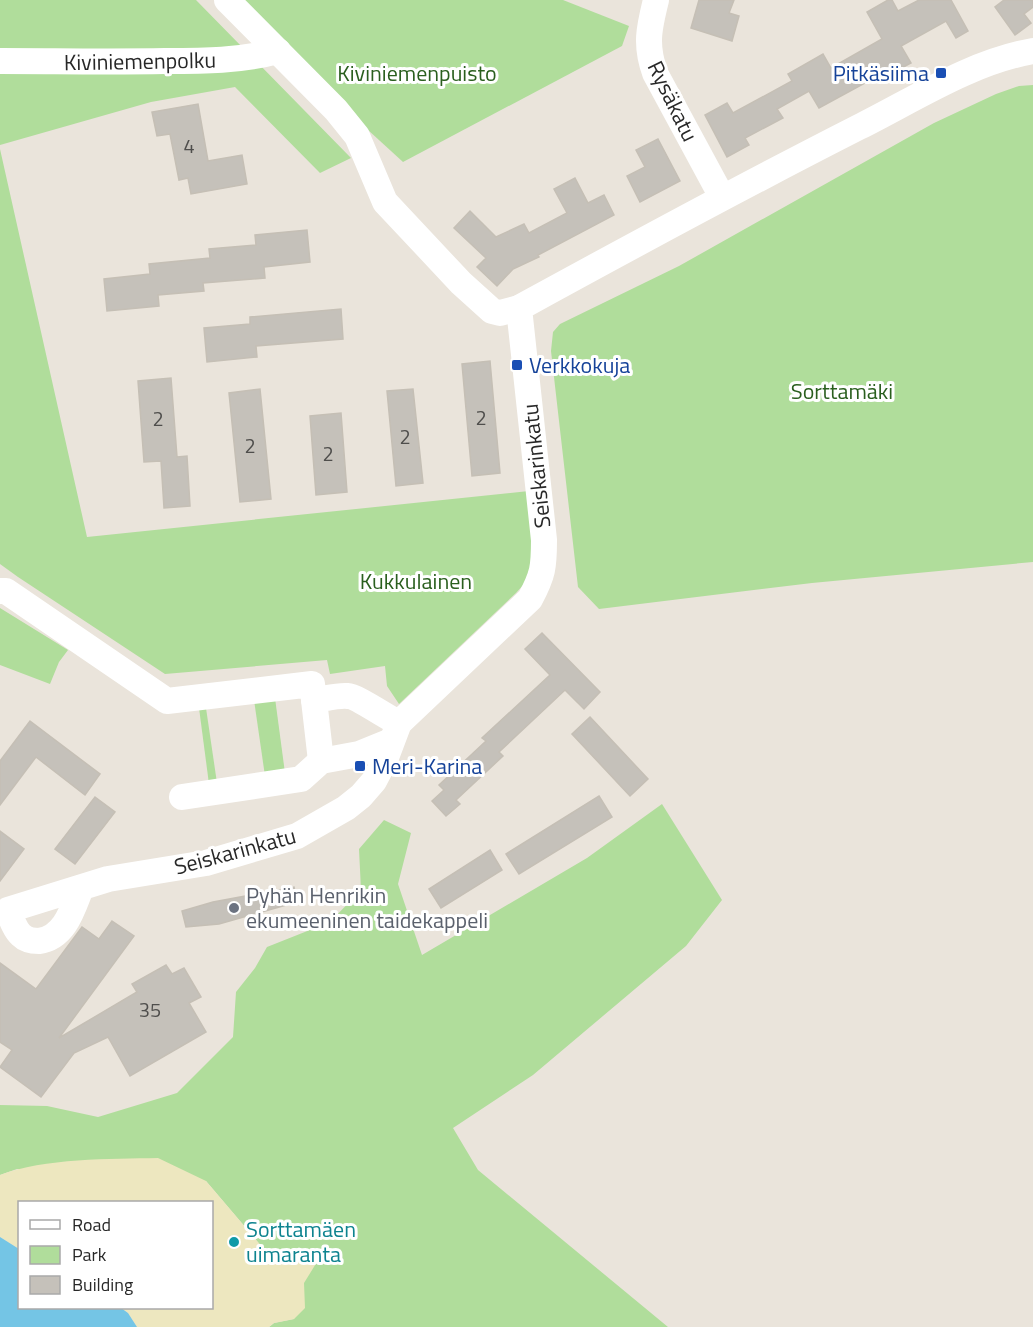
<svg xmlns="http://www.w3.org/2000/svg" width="1033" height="1327" viewBox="0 0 1033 1327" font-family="'Titillium Web',sans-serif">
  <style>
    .green { fill: #b0dd9b }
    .sand { fill: #ede7bf }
    .water { fill: #74c5e5 }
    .building { fill: #c5c1ba; stroke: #c5bfb5; stroke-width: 1.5 }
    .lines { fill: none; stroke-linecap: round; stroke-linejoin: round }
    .minor { stroke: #fff; stroke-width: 26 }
    .transit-dot { fill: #1a4fb4; stroke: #fff; stroke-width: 2 }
    .worship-dot { fill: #6b7280; stroke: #fff; stroke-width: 2 }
    .culture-dot { fill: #0f9aa8; stroke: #fff; stroke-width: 2 }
    .labels { text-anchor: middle; stroke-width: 6; stroke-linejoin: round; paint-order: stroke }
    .number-label { font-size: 20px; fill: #4f4e4c }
    .street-label { font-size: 22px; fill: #282828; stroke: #fff }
    .park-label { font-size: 22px; fill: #2a5f1e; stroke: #fff }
    .transit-label { font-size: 22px; fill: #164399; stroke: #fff; text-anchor: start }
    .worship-label { font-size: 22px; fill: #5b616d; stroke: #fff; text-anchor: start }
    .culture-label { font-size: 22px; fill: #0d838f; stroke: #fff; text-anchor: start }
  </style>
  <rect width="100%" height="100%" fill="#eae4db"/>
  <g class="green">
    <polygon points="0,0 196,0 351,158 320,173 235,87 151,102 0,145"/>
    <polygon points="243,0 563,0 629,26 622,46 403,162 368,130"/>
    <polygon points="1033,85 1033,562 812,583 599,609 578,587 551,351 553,332 560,324 679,266 934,123 996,94 1019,86"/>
    <polygon points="0,149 87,537 529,491 534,559 525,583 516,593 399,704 387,686 385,666 330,674 327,660 165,674 18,577 0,564"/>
    <polygon points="0,608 68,650 59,662 50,684 0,665"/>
    <polygon points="275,698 285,773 265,776 254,700"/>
    <polygon points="199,708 206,708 217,783 209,784"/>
    <polygon points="662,804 722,900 686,946 533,1075 453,1128 478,1170 668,1327 269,1327 274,1323 294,1319 304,1283 304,1254 268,1254 206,1181 17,1169 0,1175 0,1105 47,1106 98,1117 177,1093 233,1037 236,992 255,968 267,947 330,922 361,890 359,849 384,820 411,833 398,884 422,955 587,858"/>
  </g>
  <path class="sand" d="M 158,1158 L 206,1181 L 268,1254 L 304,1254 L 317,1262 L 304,1283 L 305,1308 L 294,1319 L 274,1323 L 269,1327 L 137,1327 L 128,1313 L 121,1308 L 212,1308 L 212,1202 L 20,1202 L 19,1249 L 0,1237 L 0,1175 C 44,1158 111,1159 158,1158 Z"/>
  <polygon class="water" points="0,1237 19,1249 20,1308 121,1308 128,1313 137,1327 0,1327"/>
  <g class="building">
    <polygon points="699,0 734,0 729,13 739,16 732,41 691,28"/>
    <polygon points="888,0 892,0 898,11 919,0 951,0 968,31 956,38 946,21 901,46 911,63 898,70 896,66 819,108 809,91 777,109 783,118 745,138 749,145 727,157 705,115 727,103 733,113 792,81 788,74 823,54 831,68 882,39 867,12"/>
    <polygon points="1004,0 1033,0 1033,7 1024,14 1031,23 1015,35 995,7"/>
    <polygon points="198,104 208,161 242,155 247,184 191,194 188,178 179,180 170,134 157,136 152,112"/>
    <polygon points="658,139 680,181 640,202 627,176 645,167 636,150"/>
    <polygon points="575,178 588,203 604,195 614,215 538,255 539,257 513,269 497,286 477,267 486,258 454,228 470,211 496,237 524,224 529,233 567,213 554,189"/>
    <polygon points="307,230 310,262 264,267 265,278 203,283 204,291 158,295 159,306 107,311 104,279 150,274 149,264 210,258 209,249 256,245 255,235"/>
    <polygon points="341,309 343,339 256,346 257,357 207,362 204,328 250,324 250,317"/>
    <polygon points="490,361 500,473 472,476 462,364"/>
    <polygon points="171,378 177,457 187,456 190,506 164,508 161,461 144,462 138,381"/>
    <polygon points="260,389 271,499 240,502 229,393"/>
    <polygon points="413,389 423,483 396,486 387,391"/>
    <polygon points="341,413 347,492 316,495 310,416"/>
    <polygon points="542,633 600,692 584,709 565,690 499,752 503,756 456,800 460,804 446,816 432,801 444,790 439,785 486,741 482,738 550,675 525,649"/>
    <polygon points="590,717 648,779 630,796 572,734"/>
    <polygon points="30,721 100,774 85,795 36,757 0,805 0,761"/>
    <polygon points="599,796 612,817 519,874 506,854"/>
    <polygon points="95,797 115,812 75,864 55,849"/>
    <polygon points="0,831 24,849 0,881"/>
    <polygon points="490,850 502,870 441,908 429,889"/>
    <polygon points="294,887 297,902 219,924 186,927 182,911 213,902"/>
    <polygon points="112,921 134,936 59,1038 137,992 132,984 166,965 172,974 184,968 201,997 189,1003 206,1032 130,1076 108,1037 74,1053 41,1097 0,1067 12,1050 0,1042 0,963 36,989 82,927 99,939"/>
  </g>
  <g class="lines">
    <g class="minor">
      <polyline points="227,0 336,110 357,136 385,202 461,283 492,311 500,313 519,308"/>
      <path d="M 656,0 C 649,28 645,45 655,73 L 722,197"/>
      <path d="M 0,61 C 55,61 110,62 165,61 C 203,61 241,61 278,51"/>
      <polyline points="0,591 6,591 167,701 312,684 314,700"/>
      <path d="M 321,761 L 314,700 C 324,699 337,695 348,696 C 356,696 388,718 399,723"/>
      <polyline points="182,797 301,779 321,761 359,754 391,741"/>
      <path d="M 81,888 C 73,908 65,938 39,941 C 32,941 26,940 21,935 C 15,930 11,918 8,910 L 108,879 L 206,863 L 297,836 L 346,808 L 361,796 L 374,781 L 385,760 L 399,723 L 530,599 C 543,575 544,567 544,540 L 519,308 C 632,246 745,185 859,127 C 915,99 971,62 1033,51"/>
    </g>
  </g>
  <g class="transit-dot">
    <rect x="935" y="67" width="12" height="12" rx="3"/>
    <rect x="511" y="359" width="12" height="12" rx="3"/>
    <rect x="354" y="760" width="12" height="12" rx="3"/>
  </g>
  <circle class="worship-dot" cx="234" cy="908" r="6"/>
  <circle class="culture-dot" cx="234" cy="1242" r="6"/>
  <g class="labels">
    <g class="number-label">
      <text x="189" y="153">4</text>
      <text x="481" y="425">2</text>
      <text x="158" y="426">2</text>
      <text x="405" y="444">2</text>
      <text x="250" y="453">2</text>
      <text x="328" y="461">2</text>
      <text x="150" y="1017">35</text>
    </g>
    <g class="street-label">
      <text transform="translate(140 61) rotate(-1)" y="8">Kiviniemenpolku</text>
      <text transform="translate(673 101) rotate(64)" y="8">Rysäkatu</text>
      <text transform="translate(536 466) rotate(-96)" y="8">Seiskarinkatu</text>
      <text transform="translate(235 851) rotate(-15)" y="8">Seiskarinkatu</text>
    </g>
    <g class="park-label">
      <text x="417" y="81">Kiviniemenpuisto</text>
      <text x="842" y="399">Sorttamäki</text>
      <text x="416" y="589">Kukkulainen</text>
    </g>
    <g class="transit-label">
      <text x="929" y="81" text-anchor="end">Pitkäsiima</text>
      <text x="529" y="373">Verkkokuja</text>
      <text x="372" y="774">Meri-Karina</text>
    </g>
    <g class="worship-label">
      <text x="246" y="903">Pyhän Henrikin<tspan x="246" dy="25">ekumeeninen taidekappeli</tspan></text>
    </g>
    <g class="culture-label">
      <text x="246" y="1237">Sorttamäen<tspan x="246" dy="25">uimaranta</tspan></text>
    </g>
  </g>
  <rect x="18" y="1201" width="195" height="108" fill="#ffffff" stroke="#a9a9a9" stroke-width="1.5"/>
  <rect x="30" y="1220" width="30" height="9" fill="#ffffff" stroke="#a9a9a9" stroke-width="1.5"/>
  <text x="72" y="1231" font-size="18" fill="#282828">Road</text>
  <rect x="30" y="1246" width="30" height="18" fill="#b0dd9b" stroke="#a9a9a9" stroke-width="1.5"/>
  <text x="72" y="1261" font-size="18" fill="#282828">Park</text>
  <rect x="30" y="1276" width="30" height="18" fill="#c5c1ba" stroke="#a9a9a9" stroke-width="1.5"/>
  <text x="72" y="1291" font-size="18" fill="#282828">Building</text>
</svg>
